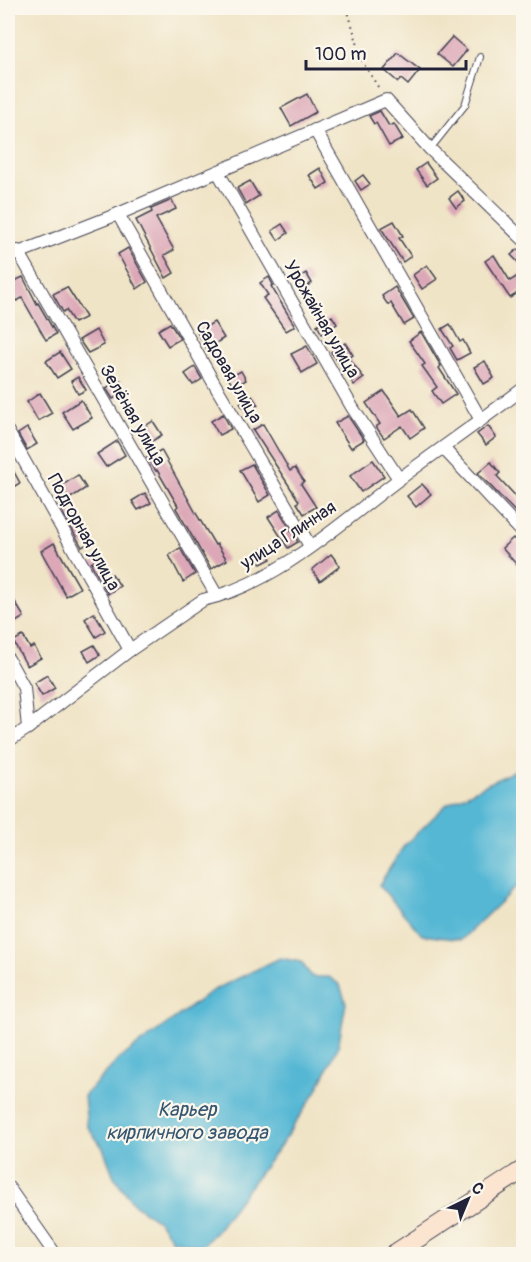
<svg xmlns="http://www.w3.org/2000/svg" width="531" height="1262" viewBox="0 0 531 1262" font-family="Pangolin,sans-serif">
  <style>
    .water { fill: #55b7d4; stroke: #3c6c88; stroke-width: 1.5 }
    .building { fill: #dca7b7 }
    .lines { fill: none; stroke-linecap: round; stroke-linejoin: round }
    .service-casing { stroke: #413f50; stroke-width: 8 }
    .minor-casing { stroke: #413f50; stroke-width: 14 }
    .secondary-casing { stroke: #413f50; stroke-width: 20 }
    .path { stroke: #413f50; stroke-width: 2; stroke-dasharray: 1.5 4.5; stroke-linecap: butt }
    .service { stroke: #fff; stroke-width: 6 }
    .minor { stroke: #fff; stroke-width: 12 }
    .secondary { stroke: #fce5d0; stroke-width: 18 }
    .labels { text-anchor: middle; stroke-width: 4.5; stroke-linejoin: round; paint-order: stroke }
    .street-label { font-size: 18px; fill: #22223b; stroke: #fbf7ec }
    .water-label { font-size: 20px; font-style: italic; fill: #345671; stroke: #fbf7ec }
  </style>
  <rect width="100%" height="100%" fill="#fbf7ec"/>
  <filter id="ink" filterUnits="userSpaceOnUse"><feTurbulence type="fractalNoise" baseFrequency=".0167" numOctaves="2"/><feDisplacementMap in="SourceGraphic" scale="12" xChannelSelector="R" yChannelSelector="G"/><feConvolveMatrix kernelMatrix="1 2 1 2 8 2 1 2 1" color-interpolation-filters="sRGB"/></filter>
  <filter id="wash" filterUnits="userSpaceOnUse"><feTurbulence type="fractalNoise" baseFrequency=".008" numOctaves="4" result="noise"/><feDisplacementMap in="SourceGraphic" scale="24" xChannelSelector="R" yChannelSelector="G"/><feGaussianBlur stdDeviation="1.35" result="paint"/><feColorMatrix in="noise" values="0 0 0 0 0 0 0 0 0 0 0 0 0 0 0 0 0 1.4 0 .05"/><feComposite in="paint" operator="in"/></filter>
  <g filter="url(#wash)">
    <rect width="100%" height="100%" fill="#f0e4c6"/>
    <g class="water">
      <polygon points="514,771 523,771 523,880 461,940 422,935 379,885 404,846 447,804"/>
      <polygon points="280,958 301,962 312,977 329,977 340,985 346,1003 338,1047 316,1092 280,1146 214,1234 202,1246 172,1240 159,1222 134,1204 114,1177 103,1148 87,1126 84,1096 119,1059 212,991"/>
    </g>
    <g id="blocks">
      <g class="building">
        <polygon points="452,37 467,50 453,67 437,54"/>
        <polygon points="398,53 420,70 408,85 401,79 398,82 384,70"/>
        <polygon points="307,94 316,112 291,126 281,108"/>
        <polygon points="380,111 389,126 394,124 403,139 389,146 376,123 374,124 369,116"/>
        <polygon points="426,163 437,178 427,185 416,170"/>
        <polygon points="320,168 328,183 318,189 309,175"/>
        <polygon points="363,175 370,184 361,190 355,181"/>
        <polygon points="250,181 259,196 246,204 237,188"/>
        <polygon points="458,191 465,201 456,208 449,198"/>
        <polygon points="172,200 176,209 156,218 174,250 164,255 174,273 166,278 136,220 152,212 151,209"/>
        <polygon points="394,221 403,236 399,238 411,256 403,262 381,228"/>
        <polygon points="282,224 288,233 278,240 272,231"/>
        <polygon points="128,248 147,282 137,289 118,254"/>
        <polygon points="518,249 524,255 524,268 511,255"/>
        <polygon points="494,255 510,281 524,272 524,289 510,298 485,261"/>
        <polygon points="427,265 437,279 422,289 413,275"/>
        <polygon points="306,273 312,283 302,289 296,279"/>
        <polygon points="23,277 37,304 38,303 56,334 46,340 22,298 17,301 8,284"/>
        <polygon points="269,277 273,285 271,286 295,326 286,331 263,298 268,295 260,283"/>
        <polygon points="67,287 86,317 74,323 66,310 63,312 53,294"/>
        <polygon points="395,287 414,319 404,325 391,303 388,305 382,296"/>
        <polygon points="332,316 337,324 322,334 317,325"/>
        <polygon points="214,322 224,338 207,349 197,332"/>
        <polygon points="170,323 180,339 168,346 158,330"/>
        <polygon points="450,324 460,342 463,340 470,353 457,360 450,348 453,346 442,329"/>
        <polygon points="96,330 104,345 88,353 79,340"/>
        <polygon points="421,332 441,366 439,368 456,394 441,404 432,391 437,387 422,366 425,364 409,341"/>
        <polygon points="345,343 353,355 349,358 364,378 354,385 331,352"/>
        <polygon points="307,346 317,364 302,373 291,354"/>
        <polygon points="60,352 71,369 57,378 46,361"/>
        <polygon points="485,361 494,378 484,384 474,367"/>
        <polygon points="195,367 202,379 193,385 185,374"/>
        <polygon points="241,371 246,380 234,387 228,378"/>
        <polygon points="78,377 86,390 78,394 71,381"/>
        <polygon points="120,380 126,392 113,399 106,388"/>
        <polygon points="384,391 401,416 412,409 424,428 410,438 402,426 384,438 376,427 380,424 366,403"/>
        <polygon points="40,393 52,413 38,421 27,402"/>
        <polygon points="252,396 258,405 246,412 240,403"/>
        <polygon points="81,400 92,418 73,429 62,412"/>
        <polygon points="223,414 231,429 219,435 211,421"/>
        <polygon points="348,416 364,440 351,448 335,423"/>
        <polygon points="153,421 162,435 149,443 141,429"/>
        <polygon points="263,424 290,471 295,468 304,481 301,484 316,507 304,514 297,503 299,501 253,430"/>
        <polygon points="488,426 496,437 486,445 477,434"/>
        <polygon points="27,428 37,444 27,450 18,434"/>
        <polygon points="117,441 125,455 106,467 97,454"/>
        <polygon points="8,448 13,458 8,461 20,483 8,490"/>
        <polygon points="161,450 197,515 215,545 217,544 227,560 211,569 176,508 178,506 157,470 156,471 147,458"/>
        <polygon points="373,460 384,476 361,492 350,476"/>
        <polygon points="491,462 500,473 497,476 524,505 524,521 478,473"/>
        <polygon points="252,464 270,495 259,502 240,470"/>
        <polygon points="78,475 86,488 69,499 60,487"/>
        <polygon points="422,484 431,494 416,507 407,496"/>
        <polygon points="145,493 151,503 138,510 132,501"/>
        <polygon points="71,504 93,541 82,547 61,510"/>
        <polygon points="279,510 298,542 288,548 268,517"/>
        <polygon points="513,538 524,549 524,559 517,565 502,548"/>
        <polygon points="54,543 80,588 66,596 41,551"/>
        <polygon points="180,548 195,574 183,582 169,555"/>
        <polygon points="264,548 271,559 261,564 255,553"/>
        <polygon points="331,554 340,566 320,581 312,570"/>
        <polygon points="99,558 110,576 112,574 120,586 108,594 91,563"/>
        <polygon points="8,590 24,617 8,627"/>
        <polygon points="94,613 105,631 96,637 85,619"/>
        <polygon points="23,636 30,648 34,646 41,658 27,666 13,641"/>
        <polygon points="94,645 100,655 89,662 83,651"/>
        <polygon points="47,675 55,688 42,696 34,683"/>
      </g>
    </g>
  </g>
  <g filter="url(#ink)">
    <use href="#blocks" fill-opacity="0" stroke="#413f50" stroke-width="1.5"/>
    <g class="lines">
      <g class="service-casing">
        <polyline id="service" points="430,149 465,105 480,57"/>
      </g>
      <g class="minor-casing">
        <g id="minor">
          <polyline points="315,130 481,420"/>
          <polyline points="218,172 352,407 399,479"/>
          <polyline points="118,214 215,385 310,546"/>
          <polyline points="18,251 217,596"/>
          <polyline points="8,257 118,214 386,100 430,149 524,240"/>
          <polyline points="8,432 130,650"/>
          <polyline points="443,448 524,534"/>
          <polyline points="8,659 24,688 28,728"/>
          <path d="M 8,741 L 28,728 L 130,650 L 203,600 C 276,583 336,527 394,483 C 437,451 481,421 524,388"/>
          <polyline points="8,1187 55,1254"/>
        </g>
      </g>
      <g class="secondary-casing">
        <polyline id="secondary" points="394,1254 524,1169"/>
      </g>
      <g class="path">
        <polyline points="347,8 363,63 380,90"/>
        <polyline points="8,13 20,10 22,8"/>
      </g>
      <use href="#service" class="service"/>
      <use href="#minor" class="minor"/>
      <use href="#secondary" class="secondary"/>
    </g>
  </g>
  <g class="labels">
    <g class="street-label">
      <text transform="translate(322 319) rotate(60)" y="6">Урожайная улица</text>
      <text transform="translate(229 372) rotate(60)" y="6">Садовая улица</text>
      <text transform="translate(133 415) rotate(60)" y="6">Зелёная улица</text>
      <text transform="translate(84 532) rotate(61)" y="6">Подгорная улица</text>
      <text transform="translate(288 535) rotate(-33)" y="6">улица Глинная</text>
    </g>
    <g class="water-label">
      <text x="187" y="1116">Карьер<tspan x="187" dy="23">кирпичного завода</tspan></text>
    </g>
  </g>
  <rect width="531" height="1262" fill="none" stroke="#fbf7ec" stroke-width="30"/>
  <g transform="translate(468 1199) rotate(43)" stroke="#fbf7ec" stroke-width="4.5" paint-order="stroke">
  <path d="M0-4.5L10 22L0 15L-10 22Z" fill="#22223b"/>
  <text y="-9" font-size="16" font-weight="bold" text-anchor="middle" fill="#22223b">С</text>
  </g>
  <path d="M306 60v9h160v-9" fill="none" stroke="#22223b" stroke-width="3"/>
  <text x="315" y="60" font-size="18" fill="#22223b" stroke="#fbf7ec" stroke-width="4.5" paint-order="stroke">100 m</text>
</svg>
